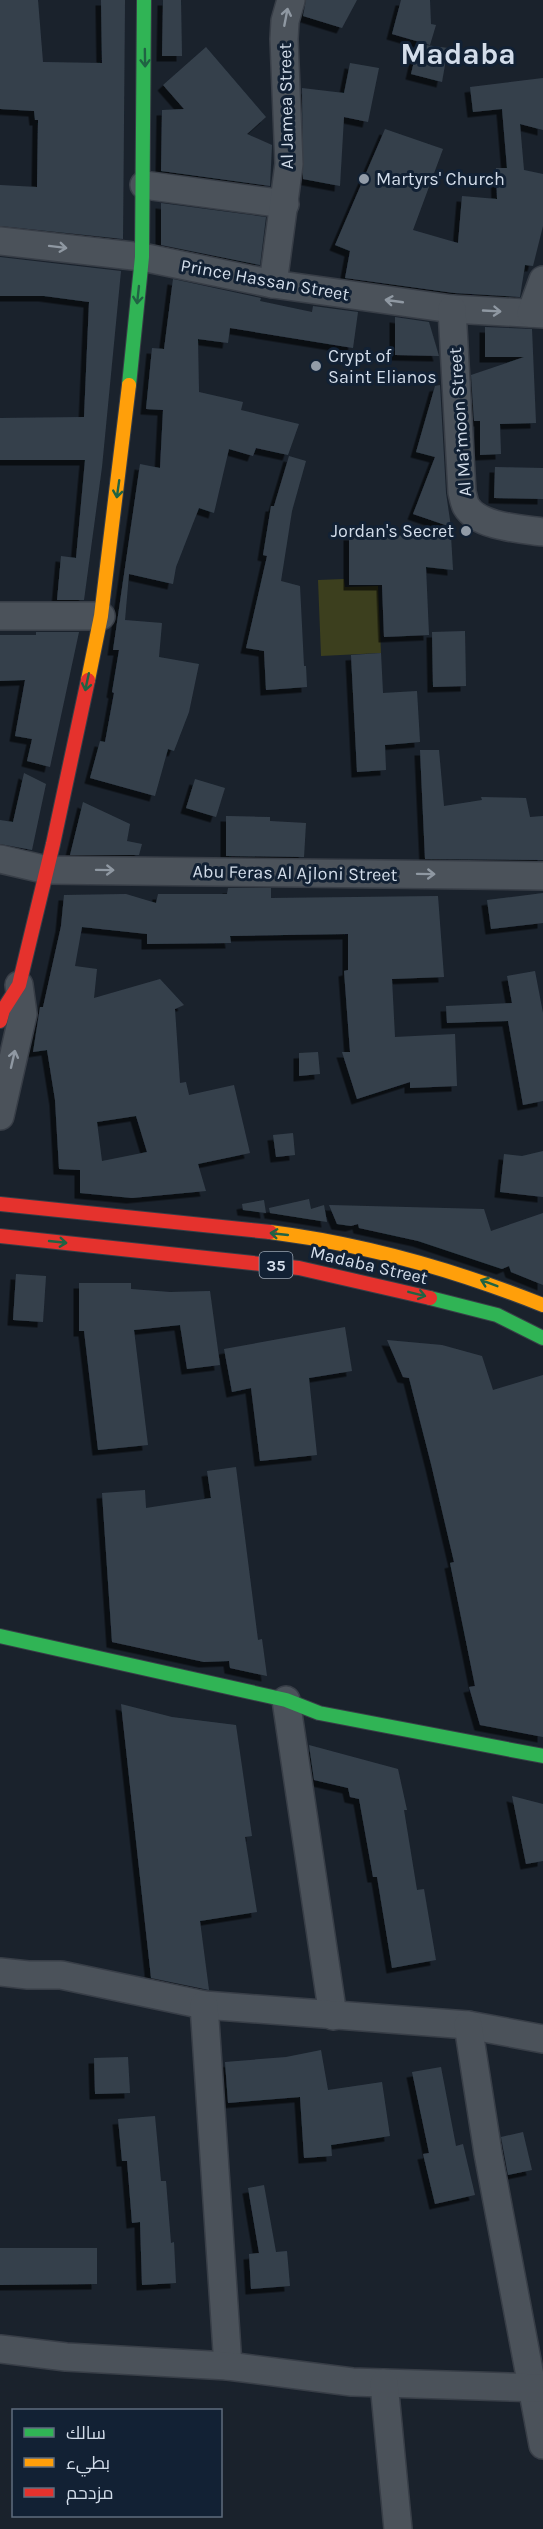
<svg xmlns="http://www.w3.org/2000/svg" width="543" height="2529" viewBox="0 0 543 2529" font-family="Karla,Cairo,sans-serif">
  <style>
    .green { fill: #3c3f1e }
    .building { fill: #35404c; fill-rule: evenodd; filter: url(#shadow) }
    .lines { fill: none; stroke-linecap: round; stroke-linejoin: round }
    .street-casing { stroke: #383e47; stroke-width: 30 }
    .fast-casing { stroke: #383e47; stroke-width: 16 }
    .slow-casing { stroke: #383e47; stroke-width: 16 }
    .jam-casing { stroke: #383e47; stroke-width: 16 }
    .street { stroke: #4b525a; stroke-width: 27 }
    .fast { stroke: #30b455; stroke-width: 14 }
    .slow { stroke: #ff9f0a; stroke-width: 14 }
    .jam { stroke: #e5322d; stroke-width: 14 }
    .oneway { stroke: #8f98a2 }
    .oneway2 { stroke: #206343 }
    .poi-dot { fill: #929ca8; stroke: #122134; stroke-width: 2 }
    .labels { text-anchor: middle; stroke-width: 6; stroke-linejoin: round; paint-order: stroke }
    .shield { fill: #122134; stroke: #99a5b3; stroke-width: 1.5 }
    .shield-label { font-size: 16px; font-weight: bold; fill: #d3ddea }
    .street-label { font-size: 18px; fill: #d3ddea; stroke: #122134 }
    .poi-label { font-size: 18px; fill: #d3ddea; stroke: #122134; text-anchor: start }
    .town-label { font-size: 30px; font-weight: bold; fill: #d3ddea; stroke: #122134 }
  </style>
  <defs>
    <filter id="shadow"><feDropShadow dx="-5.5" dy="5.5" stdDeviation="0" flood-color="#0009"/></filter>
  </defs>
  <rect width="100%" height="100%" fill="#1a222c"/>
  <polygon class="green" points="344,579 345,587 378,586 381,653 321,656 318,580"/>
  <g class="building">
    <polygon points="0,0 38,0 43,62 102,63 101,0 125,0 123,239 0,226 0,185 37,187 38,120 35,120 34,111 0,109"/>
    <polygon points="163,0 181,0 182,56 162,56"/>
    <polygon points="306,0 357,0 342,28 303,16"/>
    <polygon points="401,0 430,0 431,24 436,25 430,45 392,34"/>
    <polygon points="418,44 448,48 442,82 411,74"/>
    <polygon points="206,47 266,117 247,134 272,145 270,186 161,171 162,110 184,109 163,85"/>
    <polygon points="350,63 379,68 368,122 344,117 340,186 303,179 302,88 344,93"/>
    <polygon points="543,78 543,130 520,124 524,170 543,174 543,226 533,266 525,265 520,297 454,293 345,278 350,251 335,245 385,129 443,149 413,230 458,243 462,196 497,199 496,168 507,168 502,109 473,112 470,87"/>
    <polygon points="161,203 266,217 260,265 161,245"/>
    <polygon points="0,257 121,271 102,467 84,600 57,600 61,556 76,558 85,460 0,460 0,418 84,417 89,302 44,296 0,296"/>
    <polygon points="173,279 261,298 260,301 312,312 313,306 358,312 353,348 230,328 228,343 198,339 199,392 243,402 241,410 299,424 288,455 256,448 253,456 229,449 214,513 199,508 176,567 173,584 129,574 125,620 162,623 159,657 199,664 189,712 174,751 168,749 155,796 90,778 100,741 105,742 114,693 112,692 119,650 113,650 140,464 160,468 163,410 146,409 152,348 164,349"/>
    <polygon points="395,317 429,322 439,356 395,355"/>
    <polygon points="485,327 532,329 536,423 500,424 501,454 480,455 480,421 474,421 471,375 524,357 485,357"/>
    <polygon points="440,385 446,493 451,527 413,514 435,457 416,452 435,386"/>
    <polygon points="289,456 306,461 292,511 281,581 300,586 304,666 306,666 307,687 266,690 264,651 246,648 267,556 263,555 271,506 274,506"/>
    <polygon points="495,467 543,468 543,499 494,498"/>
    <polygon points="349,535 451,536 453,570 426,567 429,635 384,637 382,585 349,585"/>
    <polygon points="465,631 466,686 433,687 432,632"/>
    <polygon points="36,632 79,632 50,767 27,761 32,739 15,736 25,680 0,681 0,635 36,635"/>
    <polygon points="381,653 383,693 417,691 420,742 385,745 386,770 357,772 351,655"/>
    <polygon points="420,750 439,750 444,806 482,800 481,797 526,798 530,817 543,816 543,860 425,859"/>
    <polygon points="24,773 46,784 32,850 0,844 0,820 13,822"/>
    <polygon points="195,779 225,788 216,817 186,808"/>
    <polygon points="83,802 130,824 127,841 142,844 139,855 70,855"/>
    <polygon points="226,816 270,817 270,821 306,823 304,857 226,856"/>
    <path d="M 228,888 L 271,888 L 271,898 L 438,896 L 444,977 L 392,979 L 395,1037 L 455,1034 L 457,1086 L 410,1088 L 410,1082 L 357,1099 L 342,1052 L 350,1052 L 344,971 L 348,970 L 348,934 L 230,936 L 231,943 L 147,944 L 147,934 L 82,927 L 75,966 L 97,969 L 94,998 L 160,979 L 184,1005 L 175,1009 L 180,1083 L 186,1082 L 189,1095 L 234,1085 L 250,1153 L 198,1164 L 206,1191 L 132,1198 L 80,1193 L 80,1170 L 59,1169 L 55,1100 L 47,1050 L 33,1052 L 40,1007 L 43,1007 L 61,926 L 64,895 L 126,894 L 156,903 L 158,894 L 227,894 ZM 136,1116 L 147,1152 L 102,1161 L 97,1122 Z"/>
    <polygon points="543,893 543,923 491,929 487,900"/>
    <polygon points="535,971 543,1013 543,1101 523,1105 508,1021 447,1023 446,1006 512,1003 507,976"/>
    <polygon points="318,1052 320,1074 299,1076 299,1053"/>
    <polygon points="293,1133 295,1155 276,1157 273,1135"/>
    <polygon points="543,1151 543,1197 500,1192 504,1154 522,1156"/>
    <polygon points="309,1199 311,1209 324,1205 327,1222 270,1213 269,1208"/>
    <polygon points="264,1200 266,1213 243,1210 242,1204"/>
    <polygon points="329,1205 484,1209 491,1231 543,1213 543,1285 511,1272 509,1266 502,1269 418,1241 359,1228 358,1224 351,1226 337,1224"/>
    <polygon points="16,1274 46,1276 43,1322 13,1320"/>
    <polygon points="79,1283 131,1283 131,1289 170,1292 210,1291 220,1365 187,1369 180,1325 134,1330 148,1445 98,1450 84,1331 79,1331"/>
    <polygon points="345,1327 352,1371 309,1378 317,1455 260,1461 251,1388 232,1392 224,1349"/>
    <polygon points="387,1340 442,1345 482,1356 493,1390 543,1375 543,1737 480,1725 469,1687 475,1686 450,1563 454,1562 431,1464 409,1378 403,1377"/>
    <polygon points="236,1467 258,1640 262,1639 267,1676 230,1668 229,1661 204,1662 112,1642 102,1493 145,1490 146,1508 211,1498 207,1471"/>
    <polygon points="121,1704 172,1717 236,1725 252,1836 245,1837 257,1912 200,1921 209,1990 151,1978"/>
    <polygon points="309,1745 398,1769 407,1810 404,1810 417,1890 424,1889 436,1960 392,1968 377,1877 373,1877 359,1799 350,1797 348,1788 314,1780"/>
    <polygon points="512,1796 543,1804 543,1861 526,1864"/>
    <polygon points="321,2050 328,2090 382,2082 390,2136 331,2145 332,2156 304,2158 300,2097 228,2103 225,2062 286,2057"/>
    <polygon points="128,2057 130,2093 95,2094 94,2058"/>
    <polygon points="441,2067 456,2146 463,2144 475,2195 435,2204 423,2154 429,2153 412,2072"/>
    <polygon points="155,2116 161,2181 166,2181 171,2243 174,2242 176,2283 142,2285 140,2222 132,2223 127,2161 122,2161 118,2119"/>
    <polygon points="523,2132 532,2170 508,2175 501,2137"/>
    <polygon points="264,2185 276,2252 287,2251 290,2286 251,2289 249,2254 259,2253 248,2188"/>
    <polygon points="0,2248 97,2248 97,2284 0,2285"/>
  </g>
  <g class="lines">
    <g class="street-casing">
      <g id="street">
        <polyline points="144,185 285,204"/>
        <polyline points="0,241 142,257 273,284 452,309 543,314"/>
        <polyline points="273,284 289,164 284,39 285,21 291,0"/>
        <path d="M 452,309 L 462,492 C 463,496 464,502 466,506 C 478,527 522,529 543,532"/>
        <polyline points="531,313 543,280"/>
        <polyline points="0,616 101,616"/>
        <polyline points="0,859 47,870 543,876"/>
        <polyline points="0,1116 23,1014 19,985"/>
        <polyline points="286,1700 333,2016"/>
        <polyline points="0,1972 28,1975 61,1975 204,2005 468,2025 543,2039"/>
        <polyline points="204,2005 228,2366"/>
        <polyline points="468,2025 488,2153 543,2445"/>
        <polyline points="0,2349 66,2357 228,2366 352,2382 543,2388"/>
        <polyline points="384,2383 398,2529"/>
      </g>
    </g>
    <g class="fast-casing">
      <g id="fast">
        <polyline points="129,385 142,257 144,0"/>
        <polyline points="430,1298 497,1315 543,1338"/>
        <polyline points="0,1636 286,1700 319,1713 543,1756"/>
      </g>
    </g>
    <g class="slow-casing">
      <g id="slow">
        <polyline points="88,680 101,616 129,385"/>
        <path d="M 270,1232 C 364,1244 455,1270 543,1305"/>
      </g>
    </g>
    <g class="jam-casing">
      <g id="jam">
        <polyline points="0,1021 3,1010 19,985 53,844 88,680"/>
        <polyline points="0,1204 270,1232"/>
        <polyline points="0,1236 299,1268 430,1298"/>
      </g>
    </g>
    <use href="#street" class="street"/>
    <use href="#fast" class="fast"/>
    <use href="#slow" class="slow"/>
    <use href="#jam" class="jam"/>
  </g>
  <defs><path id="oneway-shaft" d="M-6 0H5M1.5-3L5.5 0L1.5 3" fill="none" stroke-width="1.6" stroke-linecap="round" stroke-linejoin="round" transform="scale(1.5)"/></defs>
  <g class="oneway">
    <use href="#oneway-shaft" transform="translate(286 17) rotate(-79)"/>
    <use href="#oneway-shaft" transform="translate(58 247) rotate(7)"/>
    <use href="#oneway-shaft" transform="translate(394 301) rotate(-172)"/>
    <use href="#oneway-shaft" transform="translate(492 311) rotate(3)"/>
    <use href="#oneway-shaft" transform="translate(105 870) rotate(1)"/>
    <use href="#oneway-shaft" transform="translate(426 874) rotate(1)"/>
    <use href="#oneway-shaft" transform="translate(13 1059) rotate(-77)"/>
  </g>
  <g class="oneway2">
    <use href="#oneway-shaft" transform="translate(145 58) rotate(89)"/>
    <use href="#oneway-shaft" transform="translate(138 295) rotate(96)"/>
    <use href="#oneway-shaft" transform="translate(118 489) rotate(98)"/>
    <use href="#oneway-shaft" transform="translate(87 682) rotate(102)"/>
    <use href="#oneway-shaft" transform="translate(279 1234) rotate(-174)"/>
    <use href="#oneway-shaft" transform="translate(58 1242) rotate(6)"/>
    <use href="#oneway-shaft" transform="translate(489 1283) rotate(-159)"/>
    <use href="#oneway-shaft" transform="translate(417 1294) rotate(14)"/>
  </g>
  <g class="poi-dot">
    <circle cx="364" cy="179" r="6"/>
    <circle cx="316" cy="366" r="6"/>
    <circle cx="466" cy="531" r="6"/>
  </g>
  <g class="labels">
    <rect class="shield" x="259.5" y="1252" width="33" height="26" rx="4.5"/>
    <g class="shield-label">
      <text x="276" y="1271">35</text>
    </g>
    <g class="street-label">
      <text transform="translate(286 106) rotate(-91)" y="6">Al Jamea Street</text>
      <text transform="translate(265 280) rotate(10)" y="6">Prince Hassan Street</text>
      <text transform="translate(460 422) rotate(-94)" y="6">Al Ma’moon Street</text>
      <text transform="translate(295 873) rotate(1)" y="6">Abu Feras Al Ajloni Street</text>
      <text transform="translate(369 1265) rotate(13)" y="6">Madaba Street</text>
    </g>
    <g class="poi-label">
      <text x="376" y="185">Martyrs' Church</text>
      <text x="328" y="362">Crypt of<tspan x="328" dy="21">Saint Elianos</tspan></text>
      <text x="454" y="537" text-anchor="end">Jordan's Secret</text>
    </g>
    <g class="town-label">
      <text x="458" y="64">Madaba</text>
    </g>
  </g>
  <rect x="12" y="2409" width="210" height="108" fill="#122134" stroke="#5f6c7d" stroke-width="1.5"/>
  <rect x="24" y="2428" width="30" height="9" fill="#30b455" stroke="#5f6c7d" stroke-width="1.5"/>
  <text x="66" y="2439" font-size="18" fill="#d3ddea">سالك</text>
  <rect x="24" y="2458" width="30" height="9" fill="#ff9f0a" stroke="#5f6c7d" stroke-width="1.5"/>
  <text x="66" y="2469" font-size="18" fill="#d3ddea">بطيء</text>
  <rect x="24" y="2488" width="30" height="9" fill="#e5322d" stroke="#5f6c7d" stroke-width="1.5"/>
  <text x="66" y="2499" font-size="18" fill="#d3ddea">مزدحم</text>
</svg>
